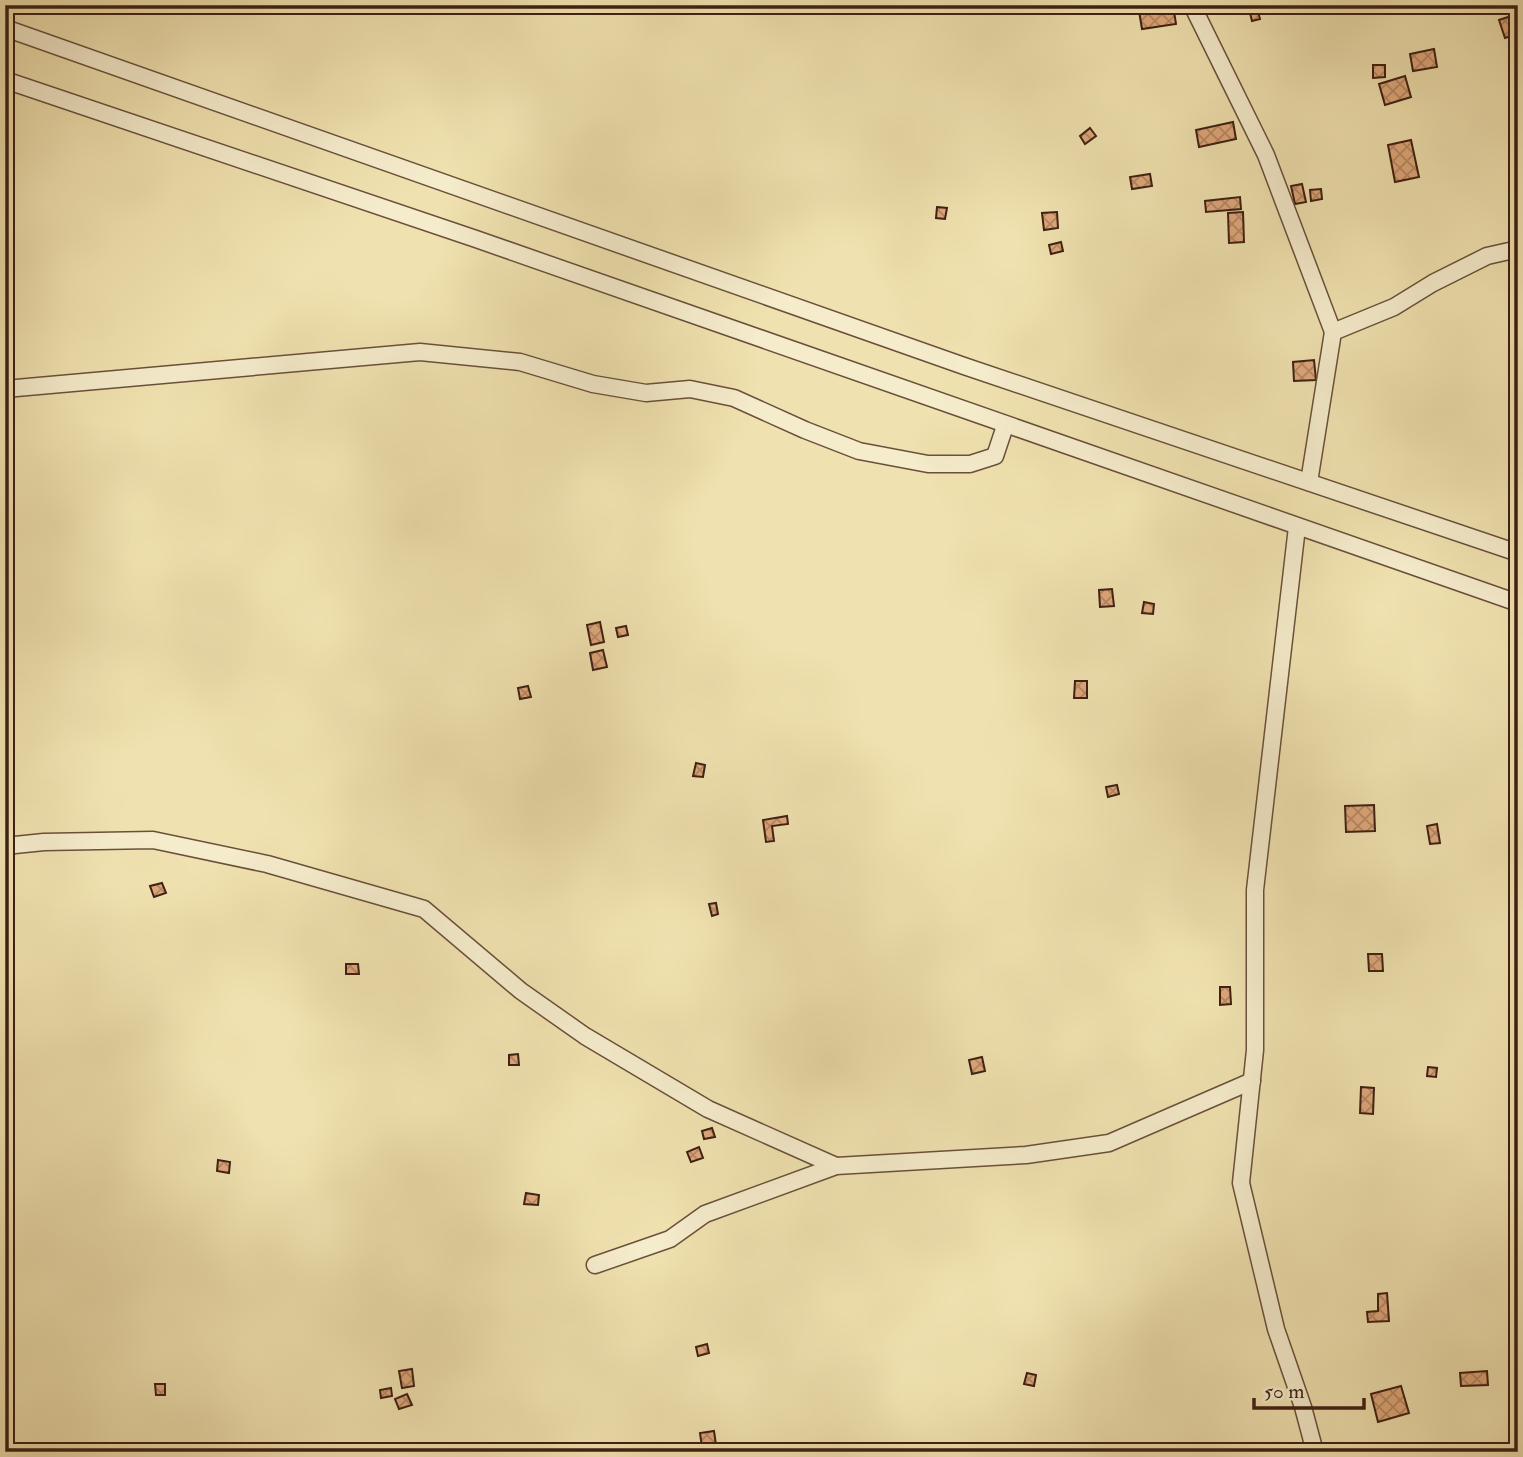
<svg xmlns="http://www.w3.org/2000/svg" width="1523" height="1457" viewBox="0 0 1523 1457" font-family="'IM FELL Double Pica',serif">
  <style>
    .building { fill: url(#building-cross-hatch); stroke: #3e1f12; stroke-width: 2 }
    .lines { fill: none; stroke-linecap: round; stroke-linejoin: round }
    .minor-casing { stroke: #6a503a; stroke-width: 19 }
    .minor { stroke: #f5eccc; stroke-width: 16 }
  </style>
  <defs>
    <pattern id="building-cross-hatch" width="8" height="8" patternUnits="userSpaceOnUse" patternTransform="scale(1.75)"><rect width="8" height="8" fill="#dfa87b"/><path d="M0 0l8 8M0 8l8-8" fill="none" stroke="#b68863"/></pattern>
  </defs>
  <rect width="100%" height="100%" fill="#f0e2b0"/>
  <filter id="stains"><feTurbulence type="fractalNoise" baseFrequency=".00286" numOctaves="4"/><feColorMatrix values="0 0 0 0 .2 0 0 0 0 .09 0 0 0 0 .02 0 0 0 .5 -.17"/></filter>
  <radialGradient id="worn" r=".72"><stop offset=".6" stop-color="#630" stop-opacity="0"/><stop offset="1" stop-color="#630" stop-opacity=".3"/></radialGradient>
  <g class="building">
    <polygon points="1138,5 1173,5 1176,24 1142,29"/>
    <polygon points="1248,5 1256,5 1260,19 1252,21"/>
    <polygon points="1511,16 1517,34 1505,38 1499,20"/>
    <polygon points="1434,49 1437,67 1413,71 1410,54"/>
    <polygon points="1373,65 1385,65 1385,77 1373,78"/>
    <polygon points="1405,76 1411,97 1385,105 1379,84"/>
    <polygon points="1233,122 1236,139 1199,147 1196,130"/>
    <polygon points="1090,128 1096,136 1085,144 1080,136"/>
    <polygon points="1411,140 1419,177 1395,182 1388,145"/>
    <polygon points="1150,174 1152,186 1132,189 1130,177"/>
    <polygon points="1302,184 1306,202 1295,204 1291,186"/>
    <polygon points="1321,189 1322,199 1311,201 1310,190"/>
    <polygon points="1240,197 1241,209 1206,212 1205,201"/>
    <polygon points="937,207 947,208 945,219 936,218"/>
    <polygon points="1057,212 1058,228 1044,230 1042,213"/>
    <polygon points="1243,212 1244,242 1229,243 1228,213"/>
    <polygon points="1061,242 1063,251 1051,254 1049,245"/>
    <polygon points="1314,360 1316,380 1294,381 1293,362"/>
    <polygon points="1112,589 1114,606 1100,607 1099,590"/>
    <polygon points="1144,602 1154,604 1153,614 1142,613"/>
    <polygon points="600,622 604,642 591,645 587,625"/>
    <polygon points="626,626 628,635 618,637 616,628"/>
    <polygon points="603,650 607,667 593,670 590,653"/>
    <polygon points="1075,681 1087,681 1087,698 1074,698"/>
    <polygon points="528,686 531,697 520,699 518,688"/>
    <polygon points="696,763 705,765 703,777 693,776"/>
    <polygon points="1117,785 1119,794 1108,797 1106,787"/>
    <polygon points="1374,805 1375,831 1346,832 1345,806"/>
    <polygon points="787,816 788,824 772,826 774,841 766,842 763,820"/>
    <polygon points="1437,824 1440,843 1430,844 1427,826"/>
    <polygon points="162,883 166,893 154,897 150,886"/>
    <polygon points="716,903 718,914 712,916 709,904"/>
    <polygon points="1368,954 1382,954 1383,971 1369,971"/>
    <polygon points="346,964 358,964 359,974 346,974"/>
    <polygon points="1220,987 1230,987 1231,1004 1220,1005"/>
    <polygon points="518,1054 519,1065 509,1065 509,1055"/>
    <polygon points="982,1057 985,1071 972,1074 969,1060"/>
    <polygon points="1428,1067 1437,1068 1436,1077 1427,1076"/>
    <polygon points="1361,1087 1374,1088 1373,1114 1360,1113"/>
    <polygon points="712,1128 715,1137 704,1139 702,1131"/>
    <polygon points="699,1147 703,1158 691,1162 687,1152"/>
    <polygon points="218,1160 230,1162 229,1173 217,1171"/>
    <polygon points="526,1193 539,1195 538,1205 524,1204"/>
    <polygon points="1387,1293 1389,1321 1368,1322 1367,1312 1378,1311 1378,1294"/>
    <polygon points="707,1344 709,1353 698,1356 696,1347"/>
    <polygon points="412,1369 414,1386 402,1388 399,1371"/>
    <polygon points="1487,1371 1488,1385 1461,1386 1460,1373"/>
    <polygon points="1027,1373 1036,1375 1034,1386 1024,1384"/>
    <polygon points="155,1384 165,1384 165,1395 156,1395"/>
    <polygon points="1401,1386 1409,1413 1378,1422 1371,1394"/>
    <polygon points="391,1388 392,1396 381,1398 380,1390"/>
    <polygon points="407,1394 412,1405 399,1409 395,1399"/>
    <polygon points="714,1431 716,1445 702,1447 700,1433"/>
  </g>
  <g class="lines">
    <g class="minor-casing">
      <g id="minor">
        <polyline points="1192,5 1266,155 1333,332"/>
        <polyline points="5,28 964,366 1518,553"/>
        <polyline points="5,80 476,239 1518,603"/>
        <polyline points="5,389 420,352 520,362 593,384 646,393 690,389 734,398 805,430 859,451 928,464 970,464 995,456 1005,426"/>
        <polyline points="1309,482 1333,332 1394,307 1433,283 1487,256 1518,249"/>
        <polyline points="1297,527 1255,890 1255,1050 1241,1183 1276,1329 1303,1407 1315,1452"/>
        <polyline points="5,846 44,842 153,840 267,864 424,909 521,991 585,1036 708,1109 836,1166"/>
        <polyline points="595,1265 670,1239 705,1214 836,1166 1026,1155 1109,1143 1252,1081"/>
      </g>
    </g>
    <use href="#minor" class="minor"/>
  </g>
  <rect width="1523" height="1457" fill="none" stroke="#f0e2b0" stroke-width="28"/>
  <rect x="7" y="7" width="1509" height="1443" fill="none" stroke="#3e1f12" stroke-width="3.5"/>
  <rect x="14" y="14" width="1495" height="1429" fill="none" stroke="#3e1f12" stroke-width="2"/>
  <path d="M1254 1398v10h110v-10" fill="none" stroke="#3e1f12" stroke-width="3.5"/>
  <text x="1264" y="1398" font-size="21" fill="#3e1f12" stroke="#f5eccc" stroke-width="5" paint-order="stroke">50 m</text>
  <rect width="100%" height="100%" filter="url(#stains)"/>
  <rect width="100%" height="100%" fill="url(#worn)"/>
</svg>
